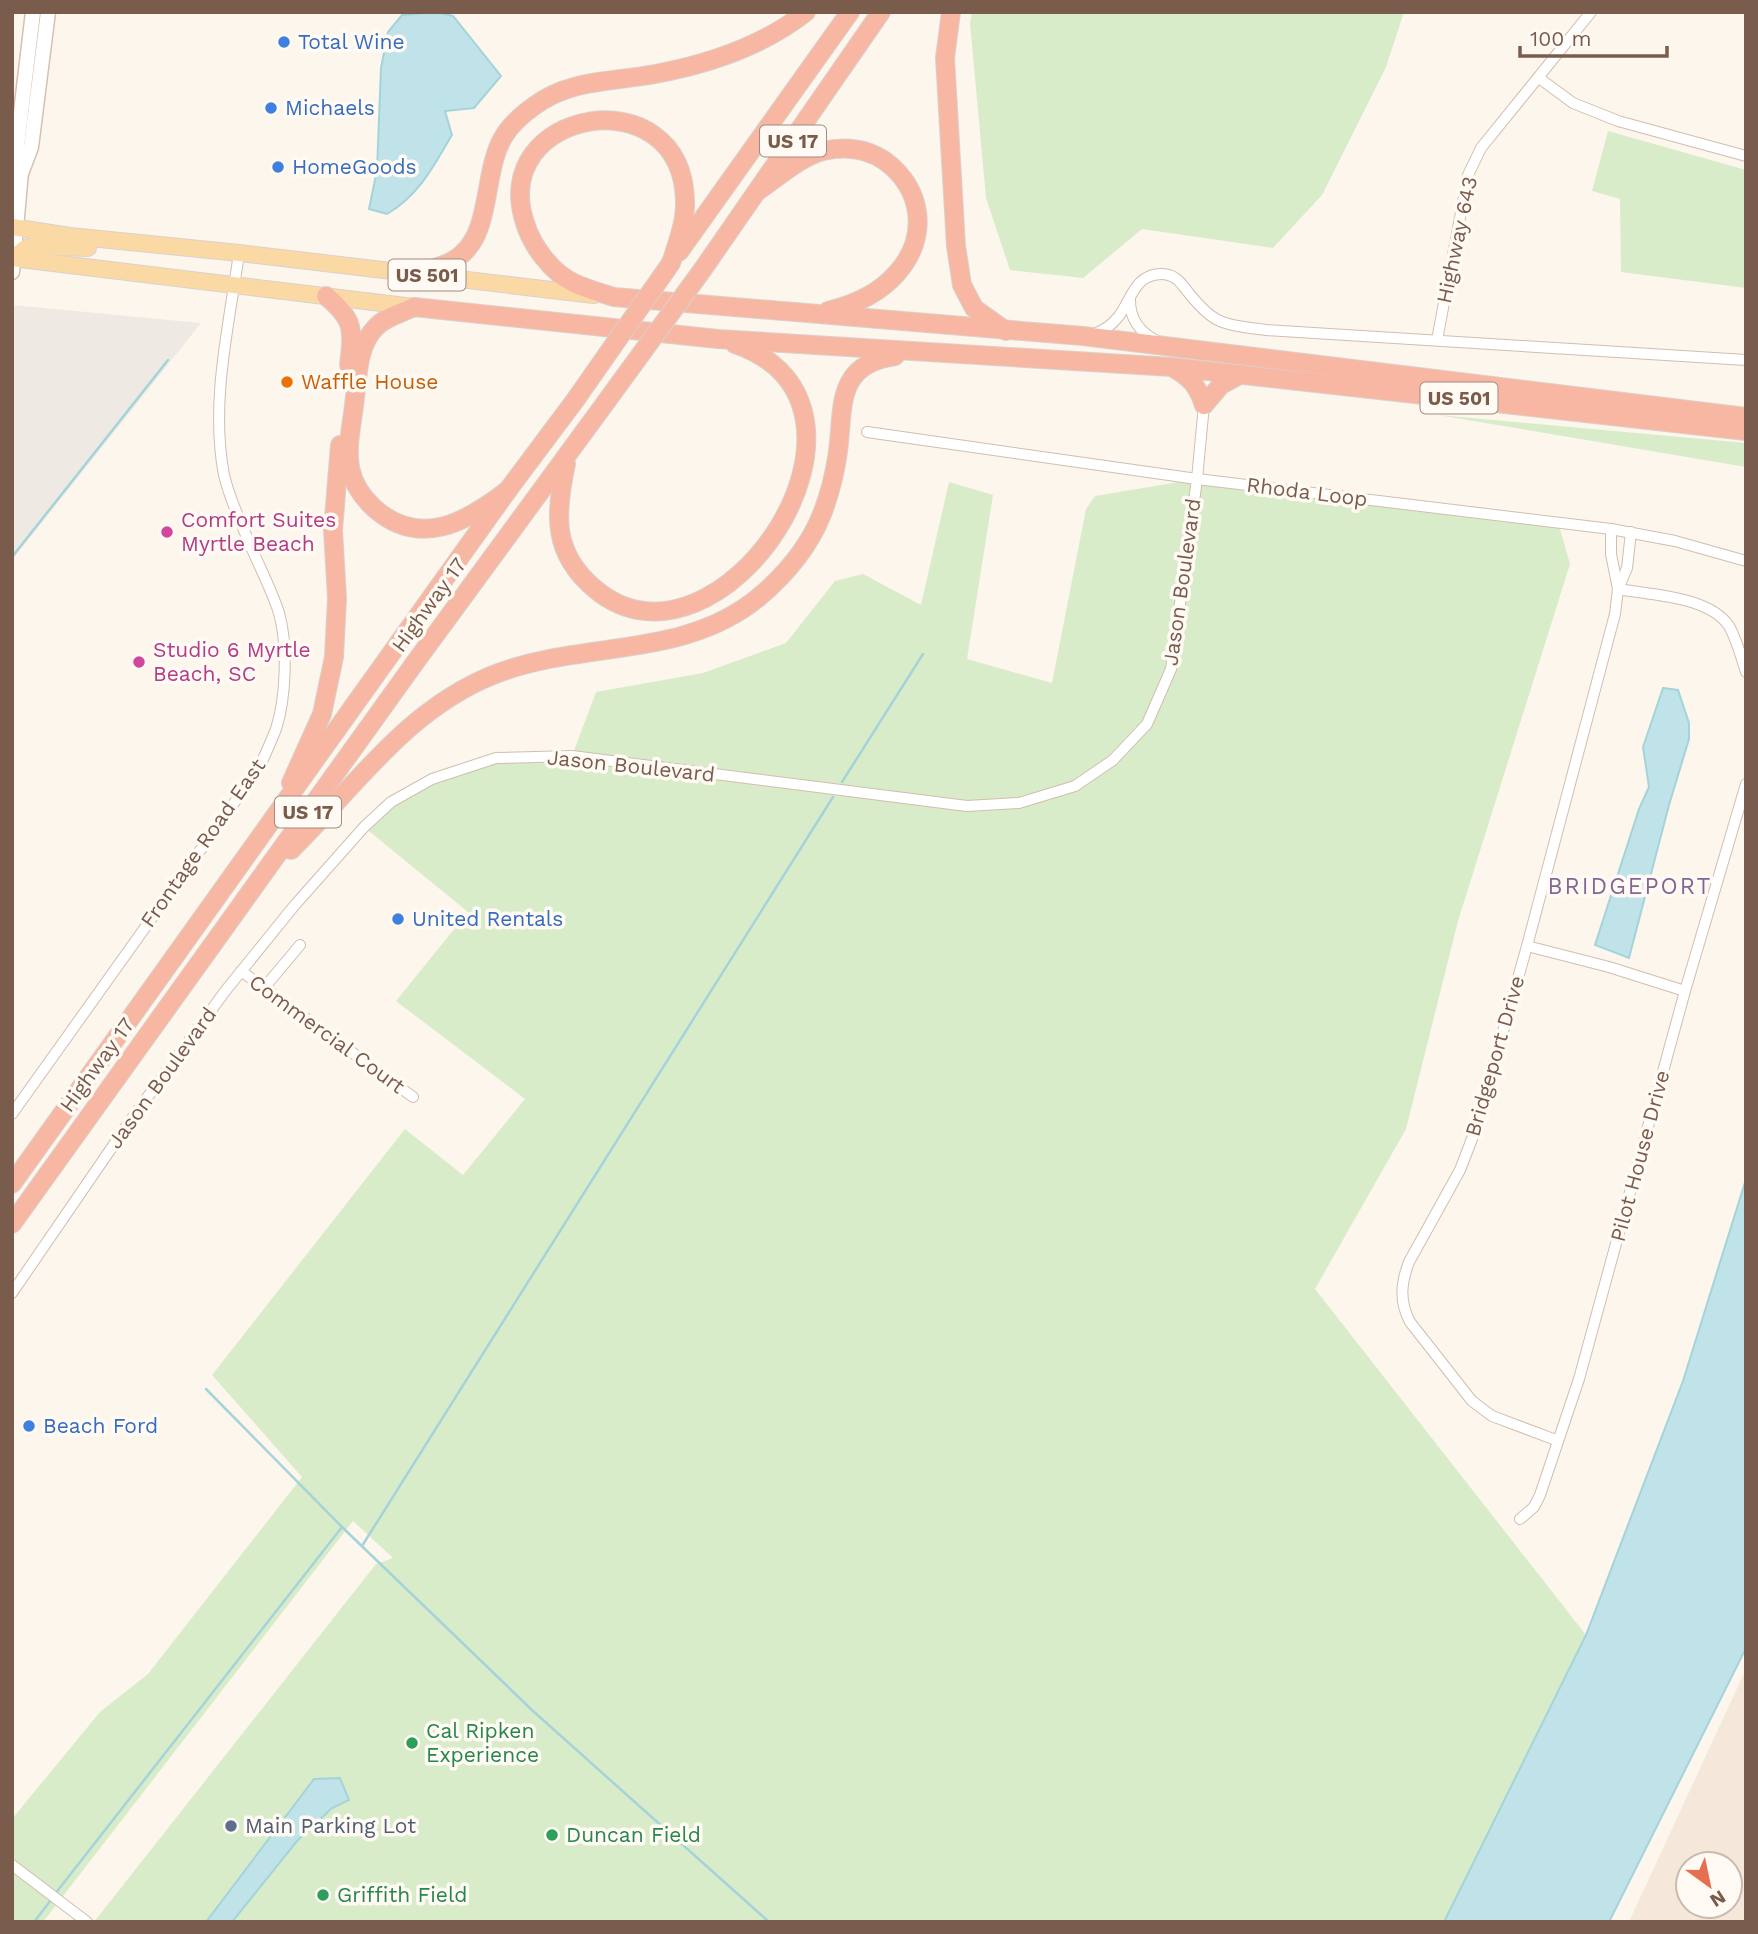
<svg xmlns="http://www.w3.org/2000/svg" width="1758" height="1934" viewBox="0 0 1758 1934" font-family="'Work Sans',sans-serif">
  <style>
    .residential { fill: #f5e8da; fill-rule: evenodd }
    .industrial { fill: #efe9e4 }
    .green { fill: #d8ecc9 }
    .water { fill: #bfe3e8; stroke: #a5d3da; stroke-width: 2 }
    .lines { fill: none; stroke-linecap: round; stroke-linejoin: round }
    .stream { stroke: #a5d3da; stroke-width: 2.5 }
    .street-casing { stroke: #d1beb0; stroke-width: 12 }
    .secondary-casing { stroke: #d6c0b0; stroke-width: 17 }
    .primary-casing { stroke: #dad1cd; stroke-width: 18 }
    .highway-casing { stroke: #dad1cd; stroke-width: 20 }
    .street { stroke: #fff; stroke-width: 10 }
    .secondary { stroke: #fff; stroke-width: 14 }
    .primary { stroke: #fbd9a5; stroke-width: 16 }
    .highway { stroke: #f7b7a3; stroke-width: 18 }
    .highway-bridge-casing { stroke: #dad1cd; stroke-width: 20; stroke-linecap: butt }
    .highway-bridge { stroke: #f7b7a3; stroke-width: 18 }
    .shop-dot { fill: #3f7fe0; stroke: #fffaf3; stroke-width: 2.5 }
    .food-dot { fill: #e8710a; stroke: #fffaf3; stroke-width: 2.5 }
    .hotel-dot { fill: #d1479c; stroke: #fffaf3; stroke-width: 2.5 }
    .leisure-dot { fill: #2e9e5b; stroke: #fffaf3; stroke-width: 2.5 }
    .service-dot { fill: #5c6f8a; stroke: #fffaf3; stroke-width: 2.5 }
    .labels { text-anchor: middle; stroke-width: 7; stroke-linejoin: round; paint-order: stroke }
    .shield { fill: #fffaf3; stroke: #a28b7f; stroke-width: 2 }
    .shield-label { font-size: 19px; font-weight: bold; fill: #7a5c4d }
    .shop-label { font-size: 21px; fill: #366cbe; stroke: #fffaf3; text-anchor: start }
    .street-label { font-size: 21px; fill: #7a5c4d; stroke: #fffaf3 }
    .food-label { font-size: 21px; fill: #c56008; stroke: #fffaf3; text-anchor: start }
    .hotel-label { font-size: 21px; fill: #b23c85; stroke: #fffaf3; text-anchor: start }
    .leisure-label { font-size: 21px; fill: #27864d; stroke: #fffaf3; text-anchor: start }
    .service-label { font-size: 21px; fill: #4e5e75; stroke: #fffaf3; text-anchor: start }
    .neighbourhood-label { font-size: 23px; letter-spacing: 2px; fill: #846695; stroke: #fffaf3 }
  </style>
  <rect width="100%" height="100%" fill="#fdf6ec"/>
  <path class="residential" d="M 1746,1669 L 1746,1922 L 1629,1922 ZM 1688,1864 L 1730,1864 L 1730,1906 L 1688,1906 Z"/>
  <polygon class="industrial" points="12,305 201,323 12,560"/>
  <g class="green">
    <polygon points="972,12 1404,12 1386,67 1322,195 1273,248 1142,229 1083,278 1010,270 986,198 970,23"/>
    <polygon points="1608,131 1746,170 1746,288 1621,272 1620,199 1592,191"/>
    <polygon points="1438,415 1746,443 1746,467"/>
    <polygon points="1197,479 1558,522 1570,564 1458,921 1406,1129 1315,1289 1586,1635 1444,1922 94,1922 376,1564 393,1558 353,1521 43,1922 12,1922 12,1819 100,1712 148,1674 302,1477 212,1375 405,1129 463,1175 525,1099 396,1001 468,912 364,827 432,779 496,758 572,756 596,692 703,673 786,643 835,581 863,574 921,605 949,482 993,495 967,659 1052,683 1086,509 1095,496"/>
  </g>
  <g class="water">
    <path d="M 437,12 L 453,16 L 501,76 L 474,108 L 445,111 L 452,135 C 433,166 420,195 387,214 L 369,209 L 377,170 L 381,68 L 388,32 L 402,15 Z"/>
    <polygon points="1663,688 1678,690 1689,723 1689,739 1669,805 1629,958 1595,945 1639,809 1649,787 1643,747"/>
    <polygon points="1746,1179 1746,1648 1609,1922 1444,1922 1586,1635 1683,1381"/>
    <polygon points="340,1778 349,1800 332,1808 297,1841 232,1922 206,1922 314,1779"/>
  </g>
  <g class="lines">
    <g class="stream">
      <polyline points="12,557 168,360"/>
      <polyline points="842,782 923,654"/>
      <polyline points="206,1389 342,1527 533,1711 769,1922"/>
      <polyline points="362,1546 833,797"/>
      <polyline points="55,1894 342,1527"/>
      <polyline points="34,1922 51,1900"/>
    </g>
    <g class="street-casing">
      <g id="street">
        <polyline points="1539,78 1573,103 1618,121 1746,156"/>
        <path d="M 1130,300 C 1130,319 1139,331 1155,340"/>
        <path d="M 1093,334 C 1104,331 1112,325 1119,316 C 1132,298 1135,274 1162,274 C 1172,274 1179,280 1184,287 C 1213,325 1221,324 1266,330 L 1746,360"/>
        <polyline points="1437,340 1468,175 1481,148 1591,12"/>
        <polyline points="867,432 1197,479 1611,529 1675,541 1746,561"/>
        <polyline points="1611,529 1611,554 1618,589"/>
        <path d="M 1618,589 C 1651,595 1709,596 1729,626 C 1737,640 1741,657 1746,672"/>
        <polyline points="1527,946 1609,967 1685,991"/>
        <polyline points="241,971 413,1097"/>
        <polyline points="264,988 300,945"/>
        <path d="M 12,1114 L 259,768 C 265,755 271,742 276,729 C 286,698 288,645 279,613 C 272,591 261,570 252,549 C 242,525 230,501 224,475 C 210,402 229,326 239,253"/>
        <polyline points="12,1293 130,1121 226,990 294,906 364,827 391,802 432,779 496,758 572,756 967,806 1019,803 1075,786 1113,760 1147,724 1171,669 1197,479 1204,405"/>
        <path d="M 1556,1440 L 1492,1416 L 1472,1401 L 1410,1322 C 1399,1301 1401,1283 1409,1262 L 1460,1170 L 1475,1131 L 1527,946 L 1615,614 L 1618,589 L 1627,568 L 1631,532"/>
        <polyline points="1520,1519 1534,1507 1540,1495 1579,1379 1685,991 1746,784"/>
        <polyline points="12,1865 87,1922"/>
      </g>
    </g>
    <g class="secondary-casing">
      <g id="secondary">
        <polyline points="22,171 31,147 48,12"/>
        <polyline points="12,272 21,172 17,146 33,12"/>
      </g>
    </g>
    <g class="primary-casing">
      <g id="primary">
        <polyline points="12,227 70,236 239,253 594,295"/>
        <polyline points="12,258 414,307"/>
        <polyline points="14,258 24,249 32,246 88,248"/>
      </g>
    </g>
    <g class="highway-casing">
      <g id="highway">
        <polyline points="951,12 945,58 956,246 962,285 974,308 1006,331"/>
        <path d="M 759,190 C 779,177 800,157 823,151 C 845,146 866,148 885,161 C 923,189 929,237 897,273 C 879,294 853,305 828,311"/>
        <polyline points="679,252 850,12"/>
        <path d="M 671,263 C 677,244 686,221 685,201 C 682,74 487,109 525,223 C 532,246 552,273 574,283 C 587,289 601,293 614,297 L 1083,336 L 1746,417"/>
        <polyline points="703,269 881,12"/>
        <path d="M 413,274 C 430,269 449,266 462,254 C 492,229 483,169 504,136 C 511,124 523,114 534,106 C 570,79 613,82 655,74 C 709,64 763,46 806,12"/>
        <path d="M 326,296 C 355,320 353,330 349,365"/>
        <path d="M 1175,369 C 1191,378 1198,387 1204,405"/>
        <polyline points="1204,405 1221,385 1241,374"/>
        <path d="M 566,464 C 555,515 552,553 595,589 C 719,693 912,405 735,344"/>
        <path d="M 508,490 C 467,522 420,549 374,508 C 361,496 353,484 350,467 C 346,446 353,419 355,397 C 358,373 358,345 376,327 C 385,317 402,313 414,307 L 718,339 L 1172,367 L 1746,431"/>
        <polyline points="291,783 322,714 334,657 337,598 333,530 340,445"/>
        <path d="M 291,850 C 355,787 406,710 493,675 C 580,640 684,660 759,597 C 785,575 809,547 822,514 C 829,496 834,477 837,458 C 845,411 832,365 895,356"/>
        <polyline points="12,1184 508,490 576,399"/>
        <polyline points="12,1224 414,664 606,402"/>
      </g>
    </g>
    <use href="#street" class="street"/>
    <use href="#secondary" class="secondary"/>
    <use href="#primary" class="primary"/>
    <use href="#highway" class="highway"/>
    <g class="highway-bridge-casing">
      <g id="highway-bridge">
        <polyline points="576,399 671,263"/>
        <polyline points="606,402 703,269"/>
      </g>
    </g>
    <use href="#highway-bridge" class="highway-bridge"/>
  </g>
  <g class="shop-dot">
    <circle cx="284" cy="42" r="7"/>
    <circle cx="271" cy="108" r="7"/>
    <circle cx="278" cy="167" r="7"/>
    <circle cx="398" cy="919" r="7"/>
    <circle cx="29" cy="1426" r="7"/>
  </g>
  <circle class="food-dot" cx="287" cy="382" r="7"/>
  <g class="hotel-dot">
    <circle cx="167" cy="532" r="7"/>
    <circle cx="139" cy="662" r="7"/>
  </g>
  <g class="leisure-dot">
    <circle cx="412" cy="1743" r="7"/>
    <circle cx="552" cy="1835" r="7"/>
    <circle cx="323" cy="1895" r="7"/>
  </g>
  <circle class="service-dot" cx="231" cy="1826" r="7"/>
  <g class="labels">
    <g class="shield">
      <rect x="760" y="125.5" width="66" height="31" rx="5"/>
      <rect x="388.5" y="259.5" width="77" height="31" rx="5"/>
      <rect x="1420.5" y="382.5" width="77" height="31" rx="5"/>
      <rect x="275" y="796.5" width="66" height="31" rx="5"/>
    </g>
    <g class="shield-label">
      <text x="793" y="148">US 17</text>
      <text x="427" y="282">US 501</text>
      <text x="1459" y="405">US 501</text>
      <text x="308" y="819">US 17</text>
    </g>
    <g class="shop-label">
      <text x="298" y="49">Total Wine</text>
      <text x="285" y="115">Michaels</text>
      <text x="292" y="174">HomeGoods</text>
      <text x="412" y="926">United Rentals</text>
      <text x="43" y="1433">Beach Ford</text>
    </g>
    <g class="street-label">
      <text transform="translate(1457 240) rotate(-78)" y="7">Highway 643</text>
      <text transform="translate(1307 492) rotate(7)" y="7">Rhoda Loop</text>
      <text transform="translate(1182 582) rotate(-82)" y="7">Jason Boulevard</text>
      <text transform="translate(429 605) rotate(-54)" y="7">Highway 17</text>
      <text transform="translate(631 766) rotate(6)" y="7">Jason Boulevard</text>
      <text transform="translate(203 843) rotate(-55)" y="7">Frontage Road East</text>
      <text transform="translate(327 1034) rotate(36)" y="7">Commercial Court</text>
      <text transform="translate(1495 1056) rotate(-74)" y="7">Bridgeport Drive</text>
      <text transform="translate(97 1065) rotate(-54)" y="7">Highway 17</text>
      <text transform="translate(162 1078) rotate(-54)" y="7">Jason Boulevard</text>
      <text transform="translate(1640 1156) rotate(-75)" y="7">Pilot House Drive</text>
    </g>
    <g class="food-label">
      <text x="301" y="389">Waffle House</text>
    </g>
    <g class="hotel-label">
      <text x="181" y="527">Comfort Suites<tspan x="181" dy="24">Myrtle Beach</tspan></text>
      <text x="153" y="657">Studio 6 Myrtle<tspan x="153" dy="24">Beach, SC</tspan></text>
    </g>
    <g class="leisure-label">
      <text x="426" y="1738">Cal Ripken<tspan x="426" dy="24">Experience</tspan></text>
      <text x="566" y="1842">Duncan Field</text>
      <text x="337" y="1902">Griffith Field</text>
    </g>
    <g class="service-label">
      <text x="245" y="1833">Main Parking Lot</text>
    </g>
    <g class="neighbourhood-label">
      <text x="1630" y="894">BRIDGEPORT</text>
    </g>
  </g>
  <rect width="1758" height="1934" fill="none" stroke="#7a5c4d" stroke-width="28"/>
  <g transform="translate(1709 1885) rotate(147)"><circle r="33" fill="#fffaf3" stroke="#cabbb1" stroke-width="2"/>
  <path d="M0-5L12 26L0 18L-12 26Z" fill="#e76f51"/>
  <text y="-10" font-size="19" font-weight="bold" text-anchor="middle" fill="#7a5c4d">N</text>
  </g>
  <path d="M1520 46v10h147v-10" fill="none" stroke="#7a5c4d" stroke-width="3.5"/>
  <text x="1530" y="46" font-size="21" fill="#7a5c4d" stroke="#fffaf3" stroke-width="5" paint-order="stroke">100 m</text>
</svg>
